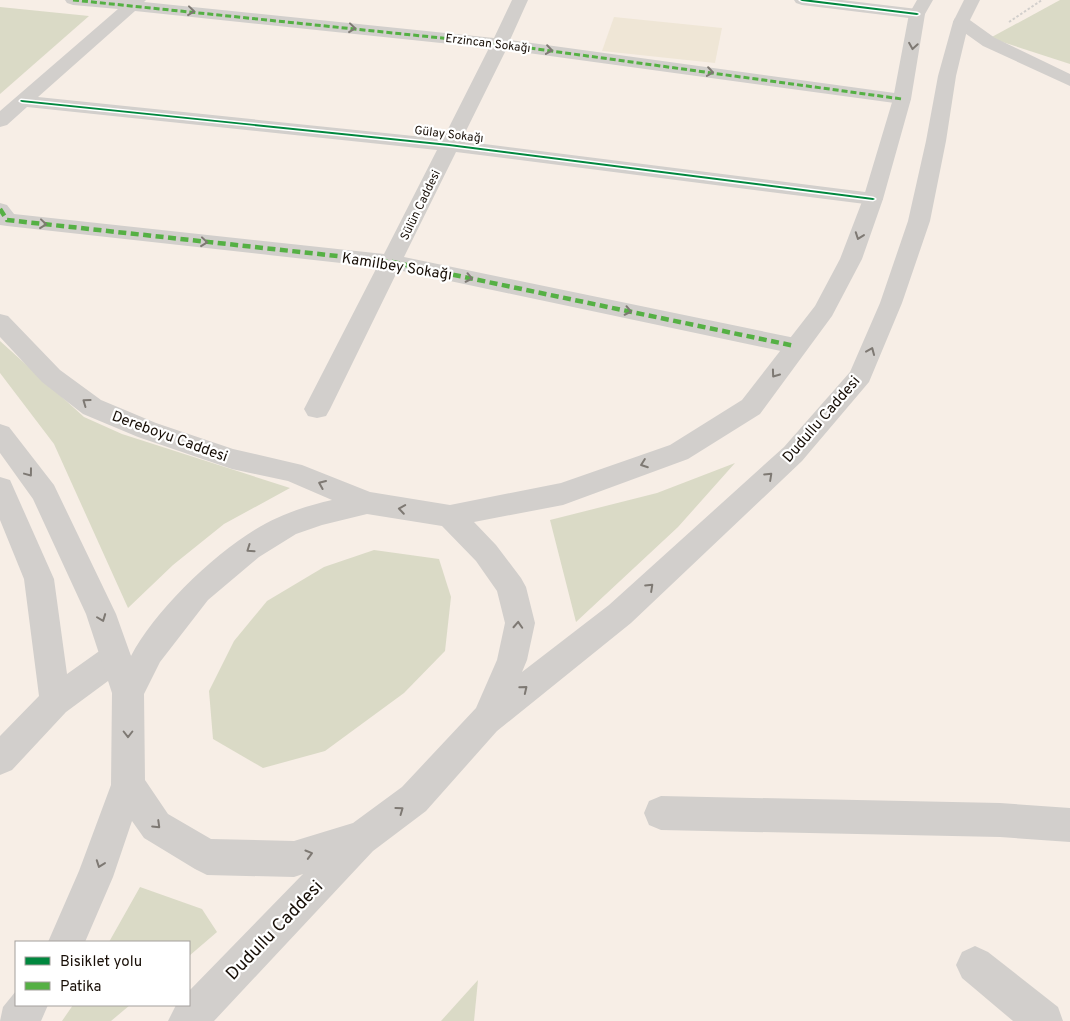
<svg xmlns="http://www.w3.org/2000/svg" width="1070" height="1021" viewBox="0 0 1070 1021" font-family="Overpass,sans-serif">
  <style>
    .commercial { fill: #efe6d6 }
    .green { fill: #dadac6 }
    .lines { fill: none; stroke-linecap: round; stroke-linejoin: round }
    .path { stroke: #d2cfcc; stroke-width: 2; stroke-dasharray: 2.5 2; stroke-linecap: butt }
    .minor { fill: #d2cfcc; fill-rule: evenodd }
    .major { fill: #d2cfcc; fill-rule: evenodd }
    .quiet-far1 { stroke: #55b044; stroke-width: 3; stroke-dasharray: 6 3; stroke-linecap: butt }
    .quiet { stroke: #55b044; stroke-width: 4.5; stroke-dasharray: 8 4.5; stroke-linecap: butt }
    .cycleway-casing { stroke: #fff; stroke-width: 3 }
    .cycleway { fill: #00873e; fill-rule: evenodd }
    .oneway { stroke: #7e7973 }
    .labels { text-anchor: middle; stroke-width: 4.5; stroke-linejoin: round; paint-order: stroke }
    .far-street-label { font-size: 12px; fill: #180f07; stroke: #fff }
    .street-label { font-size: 15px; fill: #180f07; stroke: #fff }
    .near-street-label { font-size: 18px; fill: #180f07; stroke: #fff }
  </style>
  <rect width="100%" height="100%" fill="#f7eee6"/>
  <polygon class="commercial" points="614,17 722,28 715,63 602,51"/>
  <g class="green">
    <polygon points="1060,0 1070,0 1070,64 990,38"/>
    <polygon points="0,7 89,16 0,94"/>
    <polygon points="0,341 84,417 122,434 290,488 224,524 173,565 128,608 54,444 0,373"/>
    <polygon points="735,463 678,527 576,622 550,520 657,493"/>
    <polygon points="374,550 439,559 451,597 445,651 404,693 325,751 263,768 213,739 209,691 234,641 267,601 324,567"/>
    <polygon points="140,887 202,909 217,932 189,956 189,942 109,942"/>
    <polygon points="478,980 474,1021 441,1021"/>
    <polygon points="73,1005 130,1005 111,1021 62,1021"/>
  </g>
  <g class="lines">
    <polyline class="path" points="1009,22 1042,0"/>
    <g class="minor">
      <path d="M 65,0 L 146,0 L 144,2 L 494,38 L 512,0 L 528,0 L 510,40 L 902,94 L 908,95 L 911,99 L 908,103 L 902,104 L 506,50 L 461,141 L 873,193 L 880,195 L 883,199 L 880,203 L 873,205 L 456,152 L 404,257 L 795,338 L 803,340 L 807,346 L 803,352 L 795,354 L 398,270 L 330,409 L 326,416 L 317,418 L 308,416 L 304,409 L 377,267 L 7,226 L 0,225 L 0,203 L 7,205 L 14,214 L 384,254 L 437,150 L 27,107 L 7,125 L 0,127 L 0,111 L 118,9 L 73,5 L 67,3 ZM 135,11 L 489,48 L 443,139 L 38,97 Z"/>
      <polygon points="794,0 842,0 917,9 923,11 925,14 923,17 917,19 802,5 796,3"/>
      <polygon points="961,17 967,18 995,38 1070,74 1070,86 983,46 955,26 953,22 955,18"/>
      <polygon points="0,477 10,480 54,579 67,674 105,647 116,643 127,647 131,657 127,667 66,712 12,770 0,775 0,736 39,696 24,579 0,520"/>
      <polygon points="661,796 1000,803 1070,808 1070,842 1000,837 661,830 649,825 644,813 649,801"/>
      <polygon points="975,946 988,952 1058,1007 1063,1021 1013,1021 962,978 956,965 962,952"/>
    </g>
    <g class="major">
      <path d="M 917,0 L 933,0 L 925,14 L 911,99 L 883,199 L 862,259 L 832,316 L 760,414 L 688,459 L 563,505 L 474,522 L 496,545 L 521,578 L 526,587 L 535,623 L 527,660 L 522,672 L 609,605 L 784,447 L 850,372 L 880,303 L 908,221 L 926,141 L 938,76 L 953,22 L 964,0 L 980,0 L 969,22 L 956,76 L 946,141 L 930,221 L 902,303 L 869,382 L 802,461 L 631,623 L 497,731 L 426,811 L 373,851 L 214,1021 L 168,1021 L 176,1005 L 189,1005 L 189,991 L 303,874 L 294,877 L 207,875 L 195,869 L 144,838 L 132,821 L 113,877 L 85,942 L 48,942 L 79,871 L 111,785 L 112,693 L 86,614 L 33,499 L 0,453 L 0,424 L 9,427 L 54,485 L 116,614 L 131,656 C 156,608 227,540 277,518 C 294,510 314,504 332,500 L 288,481 L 232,469 L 138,437 L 83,414 L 42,382 L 0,337 L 0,314 L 8,316 L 60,370 L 101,400 L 156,423 L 233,449 L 302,465 L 370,492 L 450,505 L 561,483 L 670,445 L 742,400 L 815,306 L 840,259 L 863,199 L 893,99 L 909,14 ZM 367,514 L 442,526 L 476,561 L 497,591 L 505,623 L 497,660 L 476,708 L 402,787 L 353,823 L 294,841 L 211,839 L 168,814 L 145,780 L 144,694 L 160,662 L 208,600 L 259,557 L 296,534 L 322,525 Z"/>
      <polygon points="16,991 16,1005 48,1005 41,1021 0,1021 3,1007"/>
    </g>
    <polyline class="quiet-far1" points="73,0 500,44 902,99"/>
    <polyline class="quiet" points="0,209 7,220 392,262 795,346"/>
    <g class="cycleway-casing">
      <g id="cycleway">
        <polygon points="800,0 811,0 917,13 919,14 917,15 802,1"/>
        <polygon points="21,100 449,144 873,198 875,199 873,200 449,146 22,102 20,101"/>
      </g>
    </g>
    <use href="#cycleway" class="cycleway"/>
  </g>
  <defs><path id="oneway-chevron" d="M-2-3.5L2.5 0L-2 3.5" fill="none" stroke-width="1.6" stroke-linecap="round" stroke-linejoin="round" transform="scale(1.25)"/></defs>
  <g class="oneway">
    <use href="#oneway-chevron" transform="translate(191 11) rotate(6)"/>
    <use href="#oneway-chevron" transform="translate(352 28) rotate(6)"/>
    <use href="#oneway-chevron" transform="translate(913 46) rotate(99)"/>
    <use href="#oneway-chevron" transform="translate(549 50) rotate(8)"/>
    <use href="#oneway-chevron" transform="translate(710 72) rotate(8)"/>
    <use href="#oneway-chevron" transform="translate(43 224) rotate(6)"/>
    <use href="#oneway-chevron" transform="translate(859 236) rotate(110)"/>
    <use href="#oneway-chevron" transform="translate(204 242) rotate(6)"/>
    <use href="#oneway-chevron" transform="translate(469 278) rotate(12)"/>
    <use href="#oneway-chevron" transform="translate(628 311) rotate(12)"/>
    <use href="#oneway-chevron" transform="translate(871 351) rotate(-67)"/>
    <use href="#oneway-chevron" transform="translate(775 374) rotate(126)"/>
    <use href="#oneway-chevron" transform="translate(86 402) rotate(-144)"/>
    <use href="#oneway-chevron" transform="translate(644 464) rotate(160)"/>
    <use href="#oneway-chevron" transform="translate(29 473) rotate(53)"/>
    <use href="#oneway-chevron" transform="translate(769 476) rotate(-43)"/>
    <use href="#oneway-chevron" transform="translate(322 484) rotate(-157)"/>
    <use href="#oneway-chevron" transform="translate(402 509) rotate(-171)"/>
    <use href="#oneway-chevron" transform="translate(250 549) rotate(145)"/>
    <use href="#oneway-chevron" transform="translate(650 587) rotate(-43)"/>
    <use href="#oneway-chevron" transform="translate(102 618) rotate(69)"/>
    <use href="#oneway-chevron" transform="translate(518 625) rotate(-87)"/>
    <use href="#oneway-chevron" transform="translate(524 689) rotate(-39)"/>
    <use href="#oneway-chevron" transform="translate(128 734) rotate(90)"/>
    <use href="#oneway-chevron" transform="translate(400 810) rotate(-36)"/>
    <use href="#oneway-chevron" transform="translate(157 825) rotate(44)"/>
    <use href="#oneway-chevron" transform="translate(309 854) rotate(-16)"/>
    <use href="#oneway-chevron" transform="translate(100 864) rotate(110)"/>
  </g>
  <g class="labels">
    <g class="far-street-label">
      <text transform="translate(488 43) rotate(7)" y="4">Erzincan Sokağı</text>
      <text transform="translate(449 134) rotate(7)" y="4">Gülay Sokağı</text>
      <text transform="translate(420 205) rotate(-64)" y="4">Sülün Caddesi</text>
    </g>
    <g class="street-label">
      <text transform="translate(397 266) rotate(9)" y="5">Kamilbey Sokağı</text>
      <text transform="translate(821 419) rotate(-49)" y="5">Dudullu Caddesi</text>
      <text transform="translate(170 436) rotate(20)" y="5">Dereboyu Caddesi</text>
    </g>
    <g class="near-street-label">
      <text transform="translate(274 930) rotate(-46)" y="6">Dudullu Caddesi</text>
    </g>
  </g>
  <rect x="15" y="941" width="175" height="65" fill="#ffffff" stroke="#a39f9c"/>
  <rect x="25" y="957" width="25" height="8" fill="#00873e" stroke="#a39f9c"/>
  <text x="60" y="966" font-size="15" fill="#180f07">Bisiklet yolu</text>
  <rect x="25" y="982" width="25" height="8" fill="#55b044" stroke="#a39f9c"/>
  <text x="60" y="991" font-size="15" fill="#180f07">Patika</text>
</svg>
